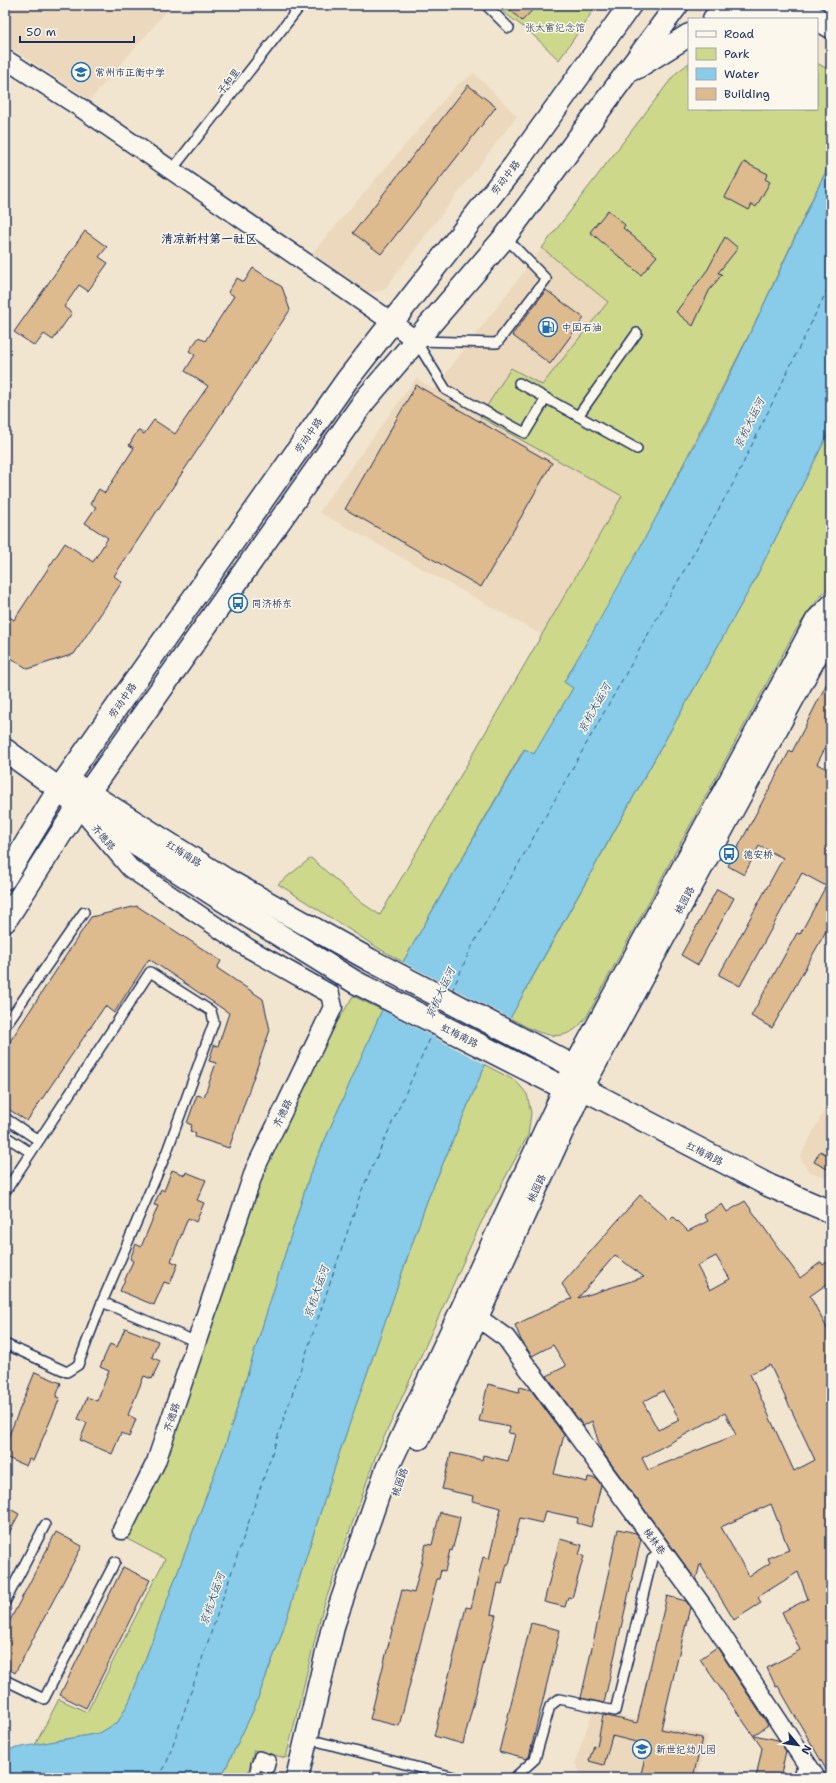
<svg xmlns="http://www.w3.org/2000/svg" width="836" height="1783" viewBox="0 0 836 1783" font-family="'Shantell Sans','LXGW WenKai TC',sans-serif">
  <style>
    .built { fill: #ecd8bc }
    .green { fill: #cdd88b; stroke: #748474 }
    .water { fill: #88cce9; stroke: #5c8db1 }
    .pier { fill: #f2e5d0 }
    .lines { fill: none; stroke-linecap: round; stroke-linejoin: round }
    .ferry { stroke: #365681; stroke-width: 1; stroke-dasharray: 5 4; stroke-linecap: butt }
    .building { fill: #deba8f; stroke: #1b2f5e; fill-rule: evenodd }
    .service-casing { stroke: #1b2f5e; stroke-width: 12 }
    .minor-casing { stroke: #1b2f5e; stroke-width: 21 }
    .tertiary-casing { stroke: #1b2f5e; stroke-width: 25 }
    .secondary-casing { stroke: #1b2f5e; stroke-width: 25 }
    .primary-casing { stroke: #1b2f5e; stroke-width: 25 }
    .service { stroke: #fbf7ec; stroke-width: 9 }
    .minor { stroke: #fbf7ec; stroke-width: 18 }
    .tertiary { stroke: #fbf7ec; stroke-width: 22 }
    .secondary { stroke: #fbf7ec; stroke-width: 22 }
    .primary { stroke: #fbf7ec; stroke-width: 22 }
    .labels { text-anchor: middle; stroke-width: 3; stroke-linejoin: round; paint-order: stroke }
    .park-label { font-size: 10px; fill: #485969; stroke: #fbf7ec }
    .poi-label { font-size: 10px; fill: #1b2f5e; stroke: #fbf7ec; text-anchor: start }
    .street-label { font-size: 10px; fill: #1b2f5e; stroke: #fbf7ec }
    .water-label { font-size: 11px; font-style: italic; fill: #365681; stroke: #fbf7ec }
    .quarter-label { font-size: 12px; font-weight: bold; fill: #1b2f5e; stroke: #fbf7ec }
  </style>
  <rect width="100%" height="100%" fill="#f2e5d0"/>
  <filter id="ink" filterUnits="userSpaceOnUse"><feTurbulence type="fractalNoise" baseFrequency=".025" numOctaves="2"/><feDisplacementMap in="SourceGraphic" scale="8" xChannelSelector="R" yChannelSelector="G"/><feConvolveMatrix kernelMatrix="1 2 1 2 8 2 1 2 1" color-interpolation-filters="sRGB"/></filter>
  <g filter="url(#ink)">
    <g class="built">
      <polygon points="5,5 172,5 90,100 5,44"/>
      <polygon points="474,73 517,116 384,290 368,293 312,253 455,87"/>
      <polygon points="542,248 608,302 542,385 511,368 481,417 622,496 542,635 319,512 416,378 434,389"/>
      <polygon points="831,1097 831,1179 808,1171 800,1157"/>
      <polygon points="593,1710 708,1736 697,1778 583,1778 575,1763"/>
    </g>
    <g class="green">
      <polygon points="494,5 597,5 559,60 530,32"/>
      <polygon points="689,63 689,109 817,109 817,63 831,71 831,161 813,197 758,317 657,516 619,587 564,682 573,688 534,754 524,749 403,962 378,948 278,884 311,858 362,903 380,915 622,496 480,417 511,368 542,385 608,302 542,248 675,74"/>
      <path d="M 831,428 L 831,584 L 811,608 L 794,633 L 587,1016 C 583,1021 579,1027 574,1030 C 553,1044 529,1028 510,1018 L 752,585 Z"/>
      <polygon points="353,996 382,1010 310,1174 226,1443 130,1700 118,1722 100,1733 35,1745 59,1699 87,1712 165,1559 127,1539 165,1463 172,1443 263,1173 324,1044"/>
      <polygon points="485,1065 516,1081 527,1094 531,1113 528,1135 480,1225 376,1455 322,1611 286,1758 254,1750 247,1778 221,1778 253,1711 279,1642 339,1454 427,1201"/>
    </g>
    <path class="water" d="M 831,161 L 831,428 L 752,585 L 533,976 L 485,1065 L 427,1201 L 339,1454 L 279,1642 L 253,1711 L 221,1778 L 5,1778 L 5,1750 L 100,1733 L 118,1722 L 130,1700 L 226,1443 L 310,1174 L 403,962 L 525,749 L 534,754 L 573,688 L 564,682 C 633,563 699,441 758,317 C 783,266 805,213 831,161 Z"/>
    <polygon class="pier" points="401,961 512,1019 487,1065 380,1009"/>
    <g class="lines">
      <g class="ferry">
        <polyline points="452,991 470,950 734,482 831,282"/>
        <polyline points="158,1778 166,1765 361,1192 433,1032"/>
      </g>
    </g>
    <g class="building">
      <polygon points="505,5 537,5 522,21"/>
      <polygon points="468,85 496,107 381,254 353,233"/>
      <polygon points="744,162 768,174 765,179 770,182 756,207 752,204 749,210 725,197"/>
      <polygon points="608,210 625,225 623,228 657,256 641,275 590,232"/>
      <polygon points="85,231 107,247 99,257 108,263 88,291 79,285 64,307 72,313 53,340 44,334 35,346 14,332"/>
      <polygon points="725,237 738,248 718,273 722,274 709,291 693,326 676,312 708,269"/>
      <polygon points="253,268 282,287 290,310 114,576 122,582 74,654 28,669 5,654 5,614 14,620 65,543 93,562 108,538 85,523 96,507 90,504 99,489 105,493 134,448 129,445 138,430 144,434 154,420 175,434 208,386 185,371 195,355 189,351 199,337 205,341 234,296 228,292 237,278 244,282"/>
      <polygon points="546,290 584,318 550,364 512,335"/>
      <polygon points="416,385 552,463 481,587 345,509"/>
      <polygon points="831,675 831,737 817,764 831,771 831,922 772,1028 751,1016 797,933 800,934 826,886 802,873 740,986 719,975 783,858 759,846 744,875 728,866 790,750 792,752"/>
      <polygon points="717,889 734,898 698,965 681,955"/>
      <polygon points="137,906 221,961 217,968 263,999 270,1030 229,1148 195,1137 196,1133 190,1131 192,1125 187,1123 197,1095 204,1097 216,1063 209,1061 214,1045 218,1046 229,1013 149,959 114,1013 105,1006 27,1121 5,1107 5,1049 91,917"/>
      <polygon points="820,1151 831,1157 831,1171 814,1162"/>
      <polygon points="172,1170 185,1175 186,1172 206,1180 197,1200 204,1203 196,1222 188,1218 171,1261 178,1264 170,1284 164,1282 154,1305 120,1291 133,1261 130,1259 136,1244 141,1247 158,1206 154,1205 161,1189 164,1191"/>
      <path d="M 640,1195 L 669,1220 L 673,1216 L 688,1231 L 708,1221 L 704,1215 L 722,1204 L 727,1212 L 745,1201 L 800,1278 L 821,1262 L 823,1265 L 831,1259 L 831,1281 L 810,1296 L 831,1336 L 831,1778 L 778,1686 L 776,1687 L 767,1668 L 800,1650 L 782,1612 L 808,1599 L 798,1572 L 758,1597 L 761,1603 L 734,1620 L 700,1564 L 696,1580 L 601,1450 L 592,1421 L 583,1426 L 547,1376 L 566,1366 L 553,1345 L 532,1356 L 521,1340 L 515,1325 L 560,1303 L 572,1299 L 562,1284 ZM 615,1255 L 644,1277 L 578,1298 ZM 716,1256 L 730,1279 L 710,1290 L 697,1266 ZM 770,1365 L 815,1460 L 794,1471 L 750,1374 ZM 663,1391 L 680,1420 L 658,1430 L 643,1402 ZM 725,1413 L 736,1435 L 648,1470 L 642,1458 ZM 771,1504 L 789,1550 L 768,1558 L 770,1563 L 749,1576 L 721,1527 Z"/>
      <polygon points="125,1328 158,1341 152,1357 160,1361 152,1379 144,1376 128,1415 136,1419 129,1437 121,1433 112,1454 80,1440 87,1423 78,1419 87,1397 97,1401 109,1371 100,1367 110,1344 117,1347"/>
      <polygon points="35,1372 61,1383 56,1397 60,1398 33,1461 29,1459 26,1466 5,1457 5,1445"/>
      <polygon points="488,1384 519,1392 520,1387 531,1390 564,1435 554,1474 587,1482 588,1477 597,1479 601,1485 591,1527 577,1523 578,1518 545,1511 542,1523 520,1518 509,1564 507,1564 502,1584 498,1583 491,1614 496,1615 463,1744 434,1736 466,1607 471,1608 483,1557 489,1559 501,1508 472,1501 473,1496 442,1489 451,1453 482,1460 483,1455 508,1461 515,1434 508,1433 510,1427 479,1421"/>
      <polygon points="5,1506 19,1514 5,1541"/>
      <polygon points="440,1512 460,1517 458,1528 452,1551 450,1550 445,1571 441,1570 439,1579 437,1579 399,1726 370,1719 402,1590 414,1593 426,1544 432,1545"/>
      <polygon points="618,1529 636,1533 641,1539 604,1703 581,1698"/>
      <polygon points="56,1532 82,1546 15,1673 5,1667 5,1630"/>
      <polygon points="560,1539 582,1545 579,1555 584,1556 572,1598 568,1597 565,1607 544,1602"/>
      <polygon points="123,1567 150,1580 86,1708 60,1695"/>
      <polygon points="667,1596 686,1601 690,1607 661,1729 702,1738 693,1778 640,1778 648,1745 612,1736 604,1765 589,1761 594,1745 597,1746 603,1715 637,1723"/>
      <polygon points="531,1623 560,1630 529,1757 526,1759 499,1752"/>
      <polygon points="717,1647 768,1725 754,1735 778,1740 786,1751 780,1778 756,1778 762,1748 700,1659"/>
    </g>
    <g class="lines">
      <g class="service-casing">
        <g id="service">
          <polyline points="486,5 509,28"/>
          <polyline points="171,171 301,5"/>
          <polyline points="416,341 446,390 525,433 546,398"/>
          <polyline points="418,341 497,343 546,279 505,237"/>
          <polyline points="519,383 637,449"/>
          <polyline points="578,416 637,333"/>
          <polyline points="5,1026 84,912"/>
          <polyline points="5,1118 38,1140"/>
          <polyline points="5,1136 30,1152"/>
          <polyline points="5,1192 150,972 211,1011 214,1022 166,1154 102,1302 78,1365 67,1372 5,1344"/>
          <polyline points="102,1302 197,1342"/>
          <polyline points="5,1602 45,1525"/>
          <polyline points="5,1680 44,1699 115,1562"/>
          <polyline points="320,1742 458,1778"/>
          <polyline points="253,1778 259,1756 271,1760 269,1768 256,1764"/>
          <polyline points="514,1778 535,1759 550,1706 559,1699 615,1711 652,1559 662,1551"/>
          <polyline points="798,1778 799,1772 809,1766"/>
        </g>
      </g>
      <g class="minor-casing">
        <g id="minor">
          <polyline points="5,59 84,110 392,322 416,341"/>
          <polyline points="88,818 130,868 248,948 330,994 333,1007 255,1169 156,1462 122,1530"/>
          <polyline points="477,1317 506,1338 701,1604 816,1778"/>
        </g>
      </g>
      <g class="tertiary-casing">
        <g id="tertiary">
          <polyline points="5,750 59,789 78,807 213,894 355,982 564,1088 582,1088 770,1186 831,1212"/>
          <polyline points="71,782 225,879 370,960 575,1067 581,1085"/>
        </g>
      </g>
      <g class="secondary-casing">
        <g id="secondary">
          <polyline points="419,1438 477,1317 582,1088 831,628"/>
          <polyline points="297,1778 334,1623 387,1469 575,1067 817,620 831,606"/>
        </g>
      </g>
      <g class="primary-casing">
        <g id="primary">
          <polyline points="793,5 831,27"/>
          <polyline points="714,19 761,11 792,19"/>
          <polyline points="636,68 689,35"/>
          <polyline points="5,878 59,789 347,380 514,166 630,5"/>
          <polyline points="5,921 78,807 365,400 505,237 677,5"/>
        </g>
      </g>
      <use href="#service" class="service"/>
      <use href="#minor" class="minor"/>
      <use href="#tertiary" class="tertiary"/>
      <use href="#secondary" class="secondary"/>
      <use href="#primary" class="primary"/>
    </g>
  </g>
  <defs>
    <g id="school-ring" transform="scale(1)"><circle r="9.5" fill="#fbf7ec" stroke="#1f6fb2" stroke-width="1.5"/><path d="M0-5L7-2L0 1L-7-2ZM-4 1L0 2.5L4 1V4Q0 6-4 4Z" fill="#1f6fb2"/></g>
    <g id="fuel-ring" transform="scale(1)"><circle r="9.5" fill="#fbf7ec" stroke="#1f6fb2" stroke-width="1.5"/><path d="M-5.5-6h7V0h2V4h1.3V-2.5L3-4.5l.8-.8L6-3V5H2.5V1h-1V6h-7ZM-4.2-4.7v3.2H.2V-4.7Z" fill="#1f6fb2"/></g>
    <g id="bus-ring" transform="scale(1)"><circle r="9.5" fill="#fbf7ec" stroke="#1f6fb2" stroke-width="1.5"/><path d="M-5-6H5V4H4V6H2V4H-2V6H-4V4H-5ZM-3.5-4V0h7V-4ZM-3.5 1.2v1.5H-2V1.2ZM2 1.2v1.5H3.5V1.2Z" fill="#1f6fb2"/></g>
  </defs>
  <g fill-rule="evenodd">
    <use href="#school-ring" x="81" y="72"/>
    <use href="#fuel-ring" x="548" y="327"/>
    <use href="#bus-ring" x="238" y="603"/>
    <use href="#bus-ring" x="729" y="854"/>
    <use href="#school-ring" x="642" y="1749"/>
  </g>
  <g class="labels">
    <g class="park-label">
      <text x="555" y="31">张太雷纪念馆</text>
    </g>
    <g class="poi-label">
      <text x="95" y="76">常州市正衡中学</text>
      <text x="562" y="331">中国石油</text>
      <text x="252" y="607">同济桥东</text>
      <text x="743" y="858">德安桥</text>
      <text x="656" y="1753">新世纪幼儿园</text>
    </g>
    <g class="street-label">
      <text transform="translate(228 81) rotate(-52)" y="4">子和里</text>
      <text transform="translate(505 177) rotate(-52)" y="4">劳动中路</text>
      <text transform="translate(308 435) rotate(-55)" y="4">劳动中路</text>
      <text transform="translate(122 700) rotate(-55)" y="4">劳动中路</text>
      <text transform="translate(104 837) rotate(50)" y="4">齐德路</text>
      <text transform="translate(184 853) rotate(32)" y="4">红梅南路</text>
      <text transform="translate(684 900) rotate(-62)" y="4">桃园路</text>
      <text transform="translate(460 1035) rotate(27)" y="4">虹梅南路</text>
      <text transform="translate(282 1113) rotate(-64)" y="4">齐德路</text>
      <text transform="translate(705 1153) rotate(27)" y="4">红梅南路</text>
      <text transform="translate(536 1188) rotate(-65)" y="4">桃园路</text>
      <text transform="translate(171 1417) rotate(-71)" y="4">齐德路</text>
      <text transform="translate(399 1482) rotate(-70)" y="4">桃园路</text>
      <text transform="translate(655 1541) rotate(54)" y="4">桃林巷</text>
    </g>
    <g class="water-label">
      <text transform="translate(749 423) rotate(-64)" y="4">京杭大运河</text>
      <text transform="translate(594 708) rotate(-61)" y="4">京杭大运河</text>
      <text transform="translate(440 993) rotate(-65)" y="4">京杭大运河</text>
      <text transform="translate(316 1292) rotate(-71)" y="4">京杭大运河</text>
      <text transform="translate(212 1599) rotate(-71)" y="4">京杭大运河</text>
    </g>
    <g class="quarter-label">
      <text x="209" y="243">清凉新村第一社区</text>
    </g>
  </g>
  <rect width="836" height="1783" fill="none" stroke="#fbf7ec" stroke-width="20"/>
  <rect x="10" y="10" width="816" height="1763" fill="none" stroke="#1b2f5e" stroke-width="1.5" filter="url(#ink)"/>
  <rect x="688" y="18" width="130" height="92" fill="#fbf7ec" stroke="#a1a7b3"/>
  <rect x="696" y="31" width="20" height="6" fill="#fbf7ec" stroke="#a1a7b3"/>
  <text x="724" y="38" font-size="12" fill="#1b2f5e">Road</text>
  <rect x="696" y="48" width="20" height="12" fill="#cdd88b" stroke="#a1a7b3"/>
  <text x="724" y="58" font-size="12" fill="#1b2f5e">Park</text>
  <rect x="696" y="68" width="20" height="12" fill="#88cce9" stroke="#a1a7b3"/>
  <text x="724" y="78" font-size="12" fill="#1b2f5e">Water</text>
  <rect x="696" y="88" width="20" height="12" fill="#deba8f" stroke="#a1a7b3"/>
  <text x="724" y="98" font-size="12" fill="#1b2f5e">Building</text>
  <g transform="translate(798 1745) rotate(119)" stroke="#fbf7ec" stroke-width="3" paint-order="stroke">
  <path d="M0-3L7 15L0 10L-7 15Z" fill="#1b2f5e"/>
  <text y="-6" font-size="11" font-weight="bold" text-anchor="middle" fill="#1b2f5e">N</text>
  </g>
  <path d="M20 36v6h114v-6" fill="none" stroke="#1b2f5e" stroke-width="2"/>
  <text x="26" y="36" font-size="12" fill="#1b2f5e" stroke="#fbf7ec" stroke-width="3" paint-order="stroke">50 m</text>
</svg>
